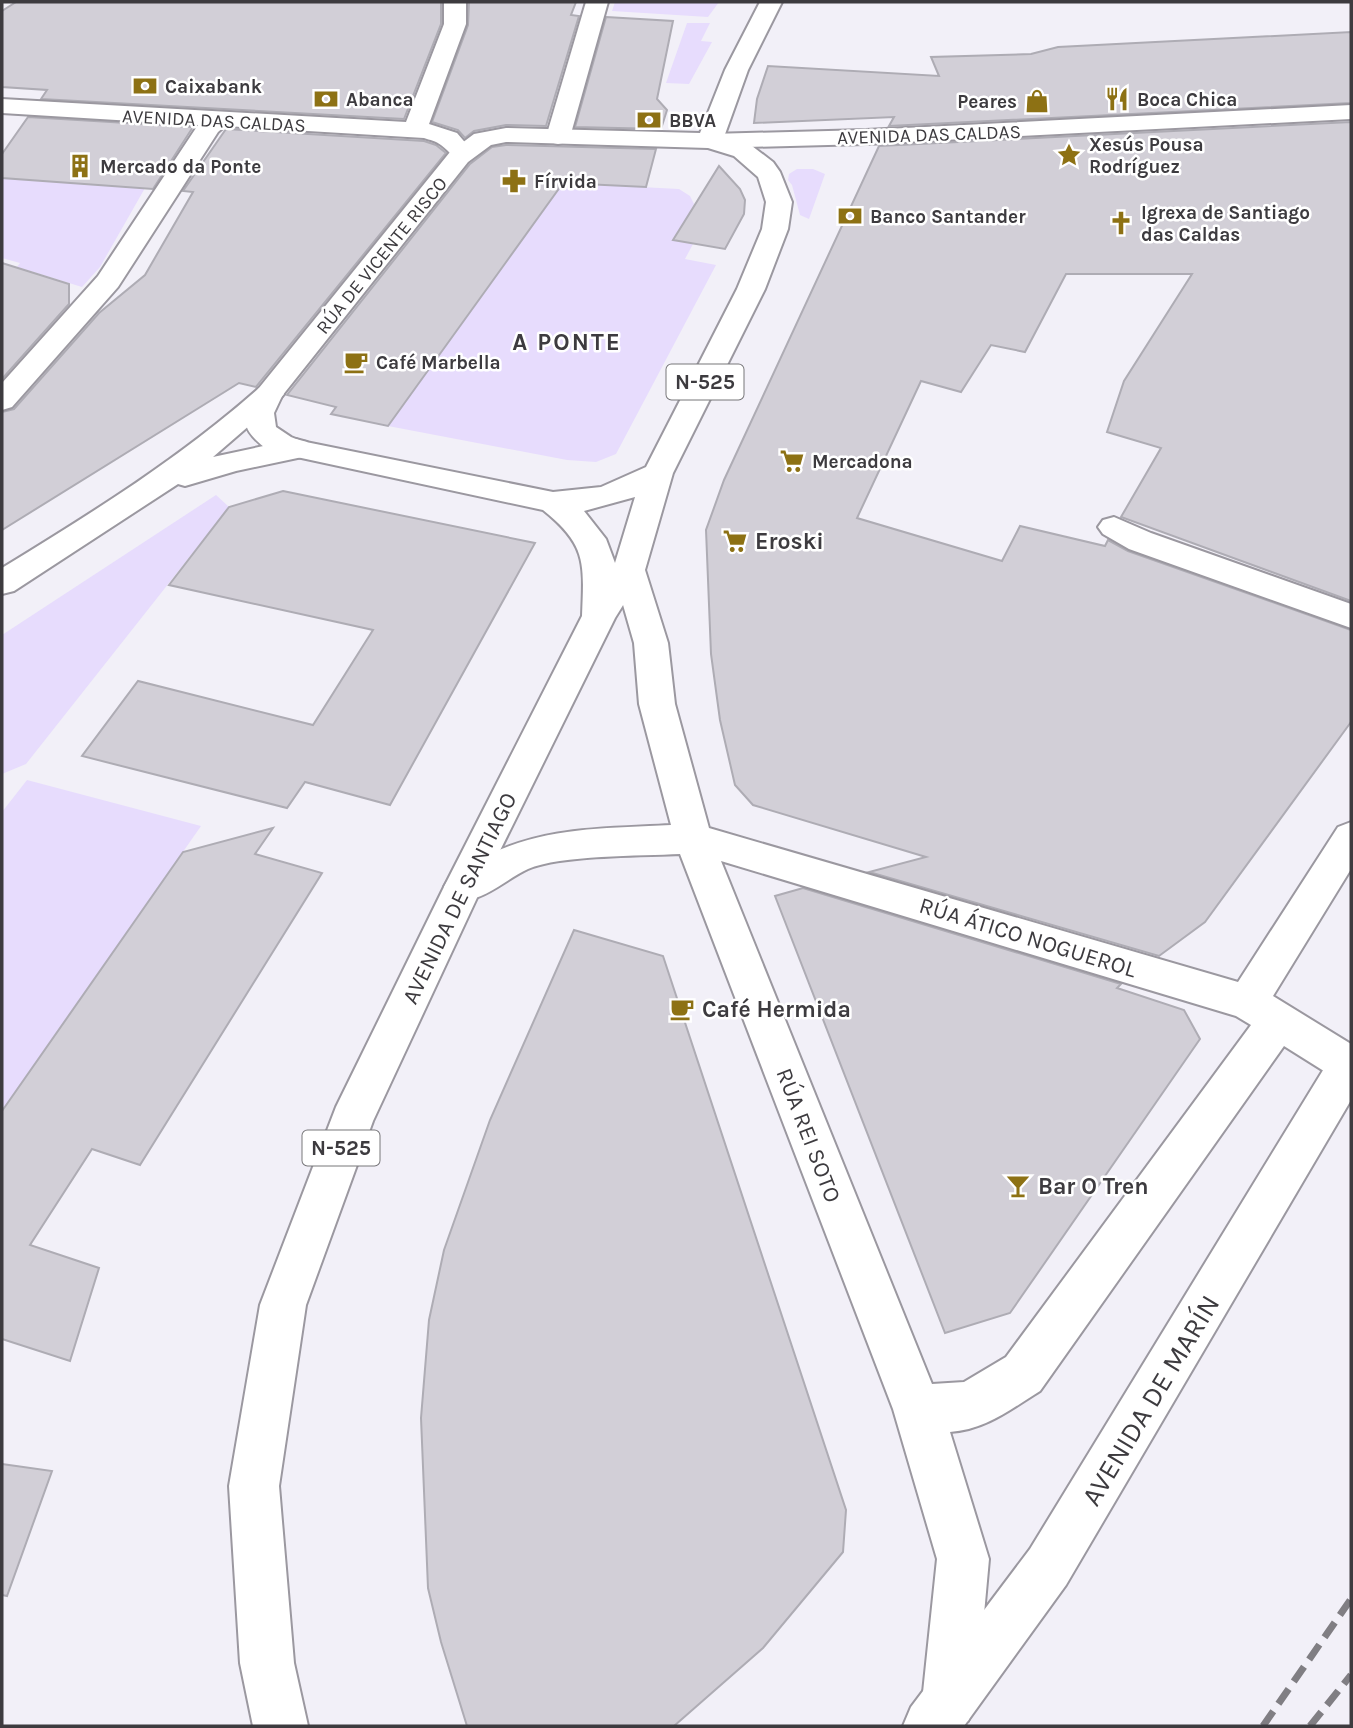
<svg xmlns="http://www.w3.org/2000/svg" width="1353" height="1728" viewBox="0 0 1353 1728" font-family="Karla,sans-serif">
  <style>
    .green { fill: #e7dcfd }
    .building { fill: #d2cfd7; stroke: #aeacb4; stroke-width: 2 }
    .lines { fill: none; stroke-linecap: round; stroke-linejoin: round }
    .minor-casing { stroke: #9b98a0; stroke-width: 4 }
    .major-casing { stroke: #9b98a0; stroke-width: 4 }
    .highway-casing { stroke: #9b98a0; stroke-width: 4 }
    .minor { fill: #fff; fill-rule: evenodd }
    .major { fill: #fff; fill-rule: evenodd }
    .highway { fill: #fff; fill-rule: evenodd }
    .rail { stroke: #807e83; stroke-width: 7; stroke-dasharray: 18 9; stroke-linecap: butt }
    .labels { text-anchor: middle; stroke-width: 5; stroke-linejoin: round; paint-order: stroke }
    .far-poi-label { font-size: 19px; font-weight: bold; fill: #3d3b3f; stroke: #fff; text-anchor: start }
    .far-street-label { font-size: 19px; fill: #3d3b3f; stroke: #fff }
    .shield { fill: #fff; stroke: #777679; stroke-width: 2 }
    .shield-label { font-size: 21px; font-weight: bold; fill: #3d3b3f }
    .poi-label { font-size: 23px; font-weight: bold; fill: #3d3b3f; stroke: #fff; text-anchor: start }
    .street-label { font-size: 23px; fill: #3d3b3f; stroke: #fff }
    .far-district-label { font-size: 24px; font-weight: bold; letter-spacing: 2px; fill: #3d3b3f; stroke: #fff }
    .near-street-label { font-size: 28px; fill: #3d3b3f; stroke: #fff }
  </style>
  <rect width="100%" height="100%" fill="#f2f0f8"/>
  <g class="green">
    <polygon points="615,2 719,2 708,17 612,11"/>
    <polygon points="687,23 710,23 701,41 712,42 689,84 666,83"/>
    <polygon points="797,169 813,169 825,174 809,219 800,215 792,185 788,180 789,174"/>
    <polygon points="2,178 145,188 100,267 82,287 17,267 20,263 2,258"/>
    <polygon points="563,183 679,189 690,196 694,204 675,240 693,244 685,259 716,265 616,454 596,462 567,460 388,426"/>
    <polygon points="216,495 229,507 26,764 2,774 2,635"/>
    <polygon points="27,780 201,826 2,1111 2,812"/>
  </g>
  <g class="building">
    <polygon points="16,2 441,2 441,24 404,119 41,99 47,90 2,87 2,11"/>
    <polygon points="469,2 576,2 571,15 579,16 546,126 506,125 474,131 465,138 458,130 432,122 468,25"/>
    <polygon points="606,17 673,21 657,99 667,110 661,129 575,127"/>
    <polygon points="1351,32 1351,103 889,126 894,117 754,123 757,99 768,66 939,76 931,57 1031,54 1058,47"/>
    <polygon points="28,117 193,127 153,189 2,178 2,154"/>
    <polygon points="1351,122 1351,601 1121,517 1161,448 1107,432 1124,381 1192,274 1066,274 1025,352 991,345 961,392 921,381 857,518 1002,561 1020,526 1105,546 1108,540 1128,551 1351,630 1351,722 1205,922 1159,956 869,872 926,857 753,805 735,785 720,720 711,654 706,530 724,480 879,146"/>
    <polygon points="226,129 424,141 436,145 446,153 256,387 239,383 2,530 2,412 14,409 99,313 145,275 193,192 183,191"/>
    <polygon points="506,145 656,149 646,187 563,183 388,426 331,414 336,407 287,395 470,164 492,147"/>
    <polygon points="719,166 740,189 745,200 744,214 725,249 673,240"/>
    <polygon points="2,263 69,284 69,304 2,379"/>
    <polygon points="283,491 535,543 390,805 305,782 287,808 82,756 138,681 313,725 373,630 169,585 229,507"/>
    <polygon points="273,828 255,854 322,873 140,1165 92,1149 30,1245 99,1268 70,1361 2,1339 2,1111 183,852"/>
    <polygon points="803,888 1121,984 1117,988 1184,1010 1200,1039 1010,1313 945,1333 775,896"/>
    <polygon points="574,930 663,956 846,1510 843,1552 763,1648 674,1726 467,1726 441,1642 428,1588 421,1418 429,1320 444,1250 490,1120"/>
    <polygon points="2,1464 52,1471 7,1596 2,1595"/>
  </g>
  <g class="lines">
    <g class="minor-casing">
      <g id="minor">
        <path d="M 444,2 L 466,2 L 466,24 L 429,124 L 457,133 L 474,153 L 471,158 C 454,162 453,154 441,145 C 436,141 430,140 424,138 L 225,126 L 218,132 L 118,287 L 12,407 L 2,410 L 2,383 L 98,276 L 198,125 L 2,113 L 2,99 L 406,122 L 444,24 Z"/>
        <polygon points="586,2 608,2 570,137 567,142 558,144 549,142 546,137"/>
        <polygon points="1351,105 1351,119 866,144 710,148 701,146 698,141 701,136 710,134 866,130"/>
        <path d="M 269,385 L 279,388 L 284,394 L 279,400 L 213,457 L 296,439 L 307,442 L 311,449 L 307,456 L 236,471 L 185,486 L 178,484 L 14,591 L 2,594 L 2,568 C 92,513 180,458 259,388 Z"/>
        <polygon points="1114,517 1151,533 1351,604 1351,628 1129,549 1103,534 1098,527 1103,520"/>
        <path d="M 629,559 L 641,562 L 645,570 L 668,643 L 675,704 L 709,828 L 1238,982 L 1338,827 L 1351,822 L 1351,869 L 1273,996 L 1351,1044 L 1351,1083 L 1335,1078 L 1284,1046 L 1040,1391 C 1011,1409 985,1430 950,1432 L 989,1559 L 976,1702 L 968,1721 C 954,1727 944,1727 930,1721 L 922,1702 L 937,1559 L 893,1409 L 680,854 C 641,856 560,855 528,869 C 502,881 478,908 449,898 L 444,887 C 451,873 463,869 476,861 C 542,826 599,829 671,825 L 639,704 L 634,643 L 613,570 L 617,562 ZM 721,861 L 1236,1016 L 1251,1025 L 1006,1357 L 964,1382 L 932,1384 Z"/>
      </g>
    </g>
    <g class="major-casing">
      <polygon id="major" points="1351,1044 1351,1100 1066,1585 964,1726 903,1726 911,1707 1030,1549 1336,1049"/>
    </g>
    <g class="highway-casing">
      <path id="highway" d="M 760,2 L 782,2 L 748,70 L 724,137 L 752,146 L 773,162 L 780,172 L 792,202 L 788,229 L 765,289 L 673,473 L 645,570 L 615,618 L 482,887 L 373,1121 L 306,1305 L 279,1486 L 294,1663 L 308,1726 L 253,1726 L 240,1663 L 229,1486 L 260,1305 L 336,1107 L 444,887 L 582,616 C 584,563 587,545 543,510 L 269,451 C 241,430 238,418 259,388 L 450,152 L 474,134 L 506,128 L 700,133 L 725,70 ZM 506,142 L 708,148 L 734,156 L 758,177 L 766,202 L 762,229 L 737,289 L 646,467 L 601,487 L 553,492 L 301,441 L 291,437 L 276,427 L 274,413 L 282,396 L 468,162 L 491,145 ZM 635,497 L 615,563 L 606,539 L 584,511 Z"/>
    </g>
    <use href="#minor" class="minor"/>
    <use href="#major" class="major"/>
    <use href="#highway" class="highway"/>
    <g class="rail">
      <polyline points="1263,1726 1351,1599"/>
      <polyline points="1310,1726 1351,1675"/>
    </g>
  </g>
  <defs>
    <g id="bank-bare" transform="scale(1.89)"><path d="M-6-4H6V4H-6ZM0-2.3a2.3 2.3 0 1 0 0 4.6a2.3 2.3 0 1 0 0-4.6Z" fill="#8d7114" stroke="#fff" stroke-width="2.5" paint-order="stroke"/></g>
    <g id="restaurant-bare" transform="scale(1.89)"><path d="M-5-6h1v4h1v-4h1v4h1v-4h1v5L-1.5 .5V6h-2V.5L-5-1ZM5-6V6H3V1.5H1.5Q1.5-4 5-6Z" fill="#8d7114" stroke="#fff" stroke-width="2.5" paint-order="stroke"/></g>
    <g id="shop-bare" transform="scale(1.89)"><path d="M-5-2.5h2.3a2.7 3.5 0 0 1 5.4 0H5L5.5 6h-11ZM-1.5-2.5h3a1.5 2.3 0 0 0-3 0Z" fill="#8d7114" stroke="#fff" stroke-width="2.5" paint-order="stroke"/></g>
    <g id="sight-bare" transform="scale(1.89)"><path d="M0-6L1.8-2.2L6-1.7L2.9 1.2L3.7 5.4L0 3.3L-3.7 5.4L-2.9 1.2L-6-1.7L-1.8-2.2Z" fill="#8d7114" stroke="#fff" stroke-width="2.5" paint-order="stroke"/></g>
    <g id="building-bare" transform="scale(1.89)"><path d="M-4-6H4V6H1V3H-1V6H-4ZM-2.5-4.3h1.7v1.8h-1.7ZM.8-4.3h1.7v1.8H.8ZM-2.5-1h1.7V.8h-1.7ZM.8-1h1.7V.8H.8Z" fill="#8d7114" stroke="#fff" stroke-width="2.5" paint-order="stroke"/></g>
    <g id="pharmacy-bare" transform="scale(1.89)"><path d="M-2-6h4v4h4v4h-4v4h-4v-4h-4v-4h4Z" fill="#8d7114" stroke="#fff" stroke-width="2.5" paint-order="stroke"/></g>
    <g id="church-bare" transform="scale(1.89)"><path d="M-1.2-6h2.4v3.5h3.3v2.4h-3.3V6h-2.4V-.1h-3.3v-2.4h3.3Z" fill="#8d7114" stroke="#fff" stroke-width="2.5" paint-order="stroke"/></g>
    <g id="cafe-bare" transform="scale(1.89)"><path d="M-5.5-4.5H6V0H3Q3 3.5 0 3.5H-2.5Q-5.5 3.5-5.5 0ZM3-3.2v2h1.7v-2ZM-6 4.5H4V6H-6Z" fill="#8d7114" stroke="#fff" stroke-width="2.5" paint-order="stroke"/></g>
    <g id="supermarket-bare" transform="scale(1.89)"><path d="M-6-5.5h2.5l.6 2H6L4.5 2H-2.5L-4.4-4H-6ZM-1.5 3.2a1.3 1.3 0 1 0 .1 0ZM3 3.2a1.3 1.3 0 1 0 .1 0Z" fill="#8d7114" stroke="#fff" stroke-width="2.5" paint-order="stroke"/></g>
    <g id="bar-bare" transform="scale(1.89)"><path d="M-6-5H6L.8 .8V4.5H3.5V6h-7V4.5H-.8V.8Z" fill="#8d7114" stroke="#fff" stroke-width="2.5" paint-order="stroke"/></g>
  </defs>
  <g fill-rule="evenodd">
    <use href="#bank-bare" x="145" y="86"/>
    <use href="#bank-bare" x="326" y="99"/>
    <use href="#restaurant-bare" x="1117" y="99"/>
    <use href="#shop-bare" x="1037" y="101"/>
    <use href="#bank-bare" x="649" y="120"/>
    <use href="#sight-bare" x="1069" y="155"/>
    <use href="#building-bare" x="80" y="166"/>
    <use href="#pharmacy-bare" x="514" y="181"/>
    <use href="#bank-bare" x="850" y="216"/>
    <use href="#church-bare" x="1121" y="223"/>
    <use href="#cafe-bare" x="356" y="362"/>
    <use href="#supermarket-bare" x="792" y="461"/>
    <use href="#supermarket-bare" x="735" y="541"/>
    <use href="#cafe-bare" x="682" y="1009"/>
    <use href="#bar-bare" x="1018" y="1186"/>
  </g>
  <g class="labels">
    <g class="far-poi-label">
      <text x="165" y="93">Caixabank</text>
      <text x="346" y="106">Abanca</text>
      <text x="1137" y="106">Boca Chica</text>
      <text x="1017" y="108" text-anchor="end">Peares</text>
      <text x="669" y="127">BBVA</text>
      <text x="1089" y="151">Xesús Pousa<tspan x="1089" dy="22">Rodríguez</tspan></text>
      <text x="100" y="173">Mercado da Ponte</text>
      <text x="534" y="188">Fírvida</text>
      <text x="1141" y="219">Igrexa de Santiago<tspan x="1141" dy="22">das Caldas</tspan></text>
      <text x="870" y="223">Banco Santander</text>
      <text x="376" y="369">Café Marbella</text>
      <text x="812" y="468">Mercadona</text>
    </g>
    <g class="far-street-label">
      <text transform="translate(214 120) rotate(3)" y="7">AVENIDA DAS CALDAS</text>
      <text transform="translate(929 134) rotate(-2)" y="7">AVENIDA DAS CALDAS</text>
      <text transform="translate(381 255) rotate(-51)" y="7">RÚA DE VICENTE RISCO</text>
    </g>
    <g class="shield">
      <rect x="666.5" y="364.5" width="77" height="35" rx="5"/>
      <rect x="302.5" y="1130.5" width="77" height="35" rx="5"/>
    </g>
    <g class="shield-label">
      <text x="705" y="389">N-525</text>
      <text x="341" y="1155">N-525</text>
    </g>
    <g class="poi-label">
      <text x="755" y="549">Eroski</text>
      <text x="702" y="1017">Café Hermida</text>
      <text x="1038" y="1194">Bar O Tren</text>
    </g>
    <g class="street-label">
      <text transform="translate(459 898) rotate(-64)" y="8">AVENIDA DE SANTIAGO</text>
      <text transform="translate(1028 937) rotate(17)" y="8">RÚA ÁTICO NOGUEROL</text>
      <text transform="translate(809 1135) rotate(69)" y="8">RÚA REI SOTO</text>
    </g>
    <g class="far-district-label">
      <text x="567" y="350">A PONTE</text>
    </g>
    <g class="near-street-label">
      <text transform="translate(1150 1400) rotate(-59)" y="10">AVENIDA DE MARÍN</text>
    </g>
  </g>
  <rect width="1353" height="1728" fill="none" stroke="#3d3b3f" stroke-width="7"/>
</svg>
